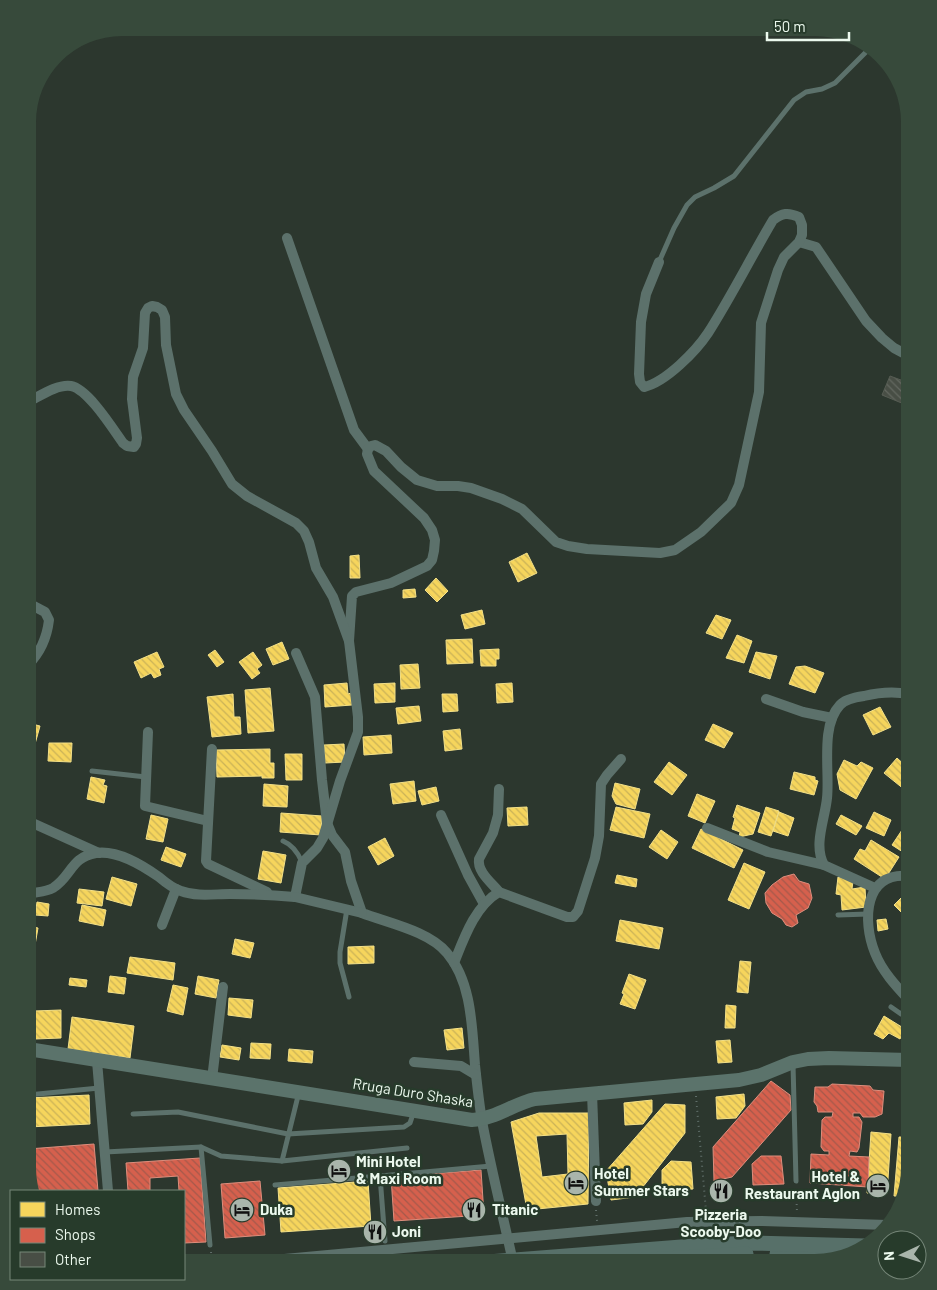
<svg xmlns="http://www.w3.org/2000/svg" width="937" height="1290" viewBox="0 0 937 1290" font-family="Barlow,sans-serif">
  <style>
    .homes { fill: url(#homes-back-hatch); stroke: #f3e088; fill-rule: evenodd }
    .shops { fill: url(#shops-back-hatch); stroke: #dd8e7d }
    .building { fill: url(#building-back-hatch); stroke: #565c53 }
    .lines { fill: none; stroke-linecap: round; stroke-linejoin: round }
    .path { stroke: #606f6a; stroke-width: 2; stroke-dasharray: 1 4; stroke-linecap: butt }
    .lane { stroke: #5c716b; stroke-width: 5 }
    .street { stroke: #5c716b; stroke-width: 10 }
    .secondary { stroke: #5b736b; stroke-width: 14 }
    .primary { stroke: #577069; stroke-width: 15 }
    .labels { text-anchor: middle; stroke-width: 5; stroke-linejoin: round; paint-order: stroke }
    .street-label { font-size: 15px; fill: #ecf9ee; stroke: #273b2b }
    .poi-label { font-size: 15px; font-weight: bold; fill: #ecf9ee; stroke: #273b2b; text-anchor: start }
  </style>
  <defs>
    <pattern id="homes-back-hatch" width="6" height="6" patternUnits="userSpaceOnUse" patternTransform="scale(1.25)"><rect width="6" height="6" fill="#f6d55c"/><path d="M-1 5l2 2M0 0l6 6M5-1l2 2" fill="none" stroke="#cab257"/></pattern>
    <pattern id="shops-back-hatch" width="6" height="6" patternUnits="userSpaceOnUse" patternTransform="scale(1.25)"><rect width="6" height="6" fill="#d6604d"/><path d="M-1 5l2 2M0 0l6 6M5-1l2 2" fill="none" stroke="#a4594b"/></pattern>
    <pattern id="building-back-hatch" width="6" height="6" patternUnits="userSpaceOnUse" patternTransform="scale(1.25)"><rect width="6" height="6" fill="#484e45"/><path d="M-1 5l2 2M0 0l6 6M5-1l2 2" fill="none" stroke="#636860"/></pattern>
  </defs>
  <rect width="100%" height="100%" fill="#2c372e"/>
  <g class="homes">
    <polygon points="527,553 537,573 518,582 509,562"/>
    <polygon points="359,555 360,578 350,578 350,556"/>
    <polygon points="436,578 448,591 437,602 425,590"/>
    <polygon points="415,589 416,597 403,598 403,590"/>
    <polygon points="482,610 485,624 465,629 461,615"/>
    <polygon points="716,615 731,620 722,639 706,633"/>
    <polygon points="737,635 752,641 744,663 726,658"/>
    <polygon points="472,639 473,663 447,664 446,640"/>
    <polygon points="282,642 289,659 273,665 266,649"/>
    <polygon points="499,649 499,659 496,659 496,666 481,666 480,650"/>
    <polygon points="215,650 224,662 217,667 208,655"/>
    <polygon points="157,652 164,667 159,669 161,675 154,678 151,673 141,678 134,662"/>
    <polygon points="253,652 262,665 257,669 260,673 252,679 239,662"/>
    <polygon points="756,652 777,656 770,679 749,672"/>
    <polygon points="418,664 420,688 401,689 400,665"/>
    <polygon points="805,666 824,673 815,693 789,684 796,667"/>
    <polygon points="347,683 348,694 351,693 352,705 325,707 324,685"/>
    <polygon points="395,683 395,702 375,703 374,684"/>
    <polygon points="512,683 513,702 497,703 496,684"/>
    <polygon points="270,688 274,731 248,733 245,690"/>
    <polygon points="233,694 234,717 240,717 241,734 212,737 207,697"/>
    <polygon points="442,694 457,694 458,711 443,712"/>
    <polygon points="419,706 421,721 398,724 396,708"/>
    <polygon points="880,707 891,727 873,735 863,715"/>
    <polygon points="28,723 40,726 35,744 28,742"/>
    <polygon points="713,724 733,733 724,748 705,740"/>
    <polygon points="460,729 462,749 445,751 443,731"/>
    <polygon points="391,735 392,753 364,755 363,737"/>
    <polygon points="49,743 72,743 71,762 48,761"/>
    <polygon points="344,744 345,762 325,763 324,745"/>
    <polygon points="270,749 270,763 274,763 274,778 262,778 262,776 217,777 216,750"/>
    <polygon points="285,754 302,754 302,780 286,780"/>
    <polygon points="897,758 909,769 909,784 905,790 884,773"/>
    <polygon points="844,760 857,766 861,762 873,768 856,799 840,790 837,774"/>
    <polygon points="669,762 687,775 672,795 654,782"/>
    <polygon points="794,772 815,777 815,780 818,781 814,795 790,789"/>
    <polygon points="91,777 105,780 103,785 107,786 104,803 87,799"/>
    <polygon points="414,781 416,801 393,804 390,784"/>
    <polygon points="615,783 640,789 635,809 616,804 612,796"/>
    <polygon points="264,784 288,786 287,807 263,806"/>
    <polygon points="436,787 439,801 422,805 418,791"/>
    <polygon points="697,794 715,801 705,823 688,816"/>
    <polygon points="737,805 760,813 753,834 739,837 740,832 732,829 735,818 733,817"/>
    <polygon points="527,807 528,825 508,826 507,808"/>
    <polygon points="616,807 650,814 644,838 610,830"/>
    <polygon points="766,807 779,811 771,836 758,832"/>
    <polygon points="779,812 794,818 788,836 773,831"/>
    <polygon points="874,812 891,820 884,836 866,828"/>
    <polygon points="281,813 322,816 321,835 280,832"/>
    <polygon points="151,815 168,819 163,842 146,839"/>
    <polygon points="841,815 862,826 856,835 836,824"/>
    <polygon points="906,824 909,826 909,856 892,845"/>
    <polygon points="701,829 743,850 734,868 692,848"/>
    <polygon points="661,830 678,842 667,859 649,847"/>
    <polygon points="385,838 394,856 378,865 368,847"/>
    <polygon points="871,840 899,857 885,879 854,859 860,849 865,851"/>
    <polygon points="166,847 186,854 181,867 161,860"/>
    <polygon points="263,851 286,855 281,883 258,879"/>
    <polygon points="744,863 765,872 749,909 728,900"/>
    <polygon points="617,875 637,879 636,887 615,883"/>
    <polygon points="112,877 137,884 131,906 106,899"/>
    <polygon points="838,877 853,881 852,889 865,887 866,907 842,910 841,895 836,894"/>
    <polygon points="79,889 104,892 102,906 77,903"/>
    <polygon points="909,890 909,926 905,921 908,919 894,905"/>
    <polygon points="37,902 49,904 48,916 35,915"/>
    <polygon points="82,905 106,910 103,926 79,921"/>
    <polygon points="886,919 888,929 878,931 877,920"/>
    <polygon points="620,920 663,928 659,949 616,941"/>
    <polygon points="28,926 38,928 35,945 28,943"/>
    <polygon points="235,939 254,943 250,958 232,954"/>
    <polygon points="374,946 374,963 348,964 348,947"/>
    <polygon points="130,957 175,963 173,980 127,973"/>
    <polygon points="740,961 751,962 748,993 737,992"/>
    <polygon points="629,974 646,980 635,1009 620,1004 624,994 622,993"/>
    <polygon points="110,976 126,978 124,994 108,992"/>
    <polygon points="198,976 219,980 216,998 195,994"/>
    <polygon points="70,978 87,980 86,987 69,985"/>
    <polygon points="173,985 188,988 183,1015 167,1011"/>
    <polygon points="229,998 253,1000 251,1018 228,1015"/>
    <polygon points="726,1005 736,1006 735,1028 725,1028"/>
    <polygon points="61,1010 61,1038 35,1039 34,1011"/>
    <polygon points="884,1016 905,1029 900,1039 889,1033 883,1039 874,1034"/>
    <polygon points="72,1017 134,1026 130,1058 68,1049"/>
    <polygon points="462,1028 464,1048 447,1050 444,1030"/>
    <polygon points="730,1040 732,1062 718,1063 716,1041"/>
    <polygon points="251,1043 271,1044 270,1059 250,1058"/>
    <polygon points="222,1045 241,1048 239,1060 220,1057"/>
    <polygon points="289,1049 313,1051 312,1063 288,1061"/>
    <polygon points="744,1094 745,1106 736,1118 717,1119 716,1097"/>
    <polygon points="89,1095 90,1124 28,1127 28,1098"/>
    <polygon points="652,1100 652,1112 643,1124 625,1125 624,1103"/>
    <polygon points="665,1104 685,1105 685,1133 635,1197 611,1200 606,1171"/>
    <path d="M 539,1113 L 589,1113 L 588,1204 L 527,1210 L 511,1122 ZM 567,1134 L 568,1174 L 542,1177 L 536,1136 Z"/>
    <polygon points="871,1132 891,1134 887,1194 867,1193"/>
    <polygon points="899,1137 909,1137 909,1168 902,1196 894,1196"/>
    <polygon points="671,1161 691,1162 693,1189 662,1191 662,1170"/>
    <polygon points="368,1181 371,1226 281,1232 278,1188"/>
  </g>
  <g class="shops">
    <polygon points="794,874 799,881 809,884 812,898 808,908 796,915 798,923 792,927 786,925 782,919 772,913 766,903 765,893 772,885 783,877"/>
    <polygon points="771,1081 790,1095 791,1110 732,1177 714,1181 713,1147"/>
    <polygon points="832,1084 870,1086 873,1090 884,1091 882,1114 875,1117 863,1117 860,1113 853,1113 853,1117 859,1117 862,1122 859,1148 857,1152 850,1151 849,1156 869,1157 868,1187 810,1183 811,1154 829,1155 829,1151 824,1151 821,1147 822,1120 825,1117 832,1117 833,1112 818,1112 817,1106 814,1102 815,1087 828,1087"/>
    <polygon points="94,1144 98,1191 34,1191 28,1167 28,1149"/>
    <polygon points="761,1156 781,1156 784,1184 753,1185 752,1164"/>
    <polygon points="200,1158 206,1242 184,1243 184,1191 179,1191 178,1176 150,1178 150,1191 128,1191 126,1163"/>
    <polygon points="481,1170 484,1215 394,1221 391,1177"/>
    <polygon points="260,1181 265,1235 225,1238 221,1184"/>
  </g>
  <polygon class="building" points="890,376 909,383 909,406 882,395"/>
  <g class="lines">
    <g class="path">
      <polyline points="696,1096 706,1211"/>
      <polyline points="796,1189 797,1212"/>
      <polyline points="596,1210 597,1221"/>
      <polyline points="211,1252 212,1262"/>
    </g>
    <g class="lane">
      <polyline points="659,262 674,228 687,205 695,197 714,188 734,176 794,100 806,92 822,89 835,83 870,48"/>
      <polyline points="92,771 146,777"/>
      <path d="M 283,841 C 293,845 298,853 302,862"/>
      <polyline points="347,909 340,952 340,963 349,997"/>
      <polyline points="838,915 868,914"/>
      <polyline points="891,1007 901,1014 909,1006"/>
      <polyline points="793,1064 796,1181"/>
      <polyline points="299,1092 282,1161 407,1148"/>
      <polyline points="28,1095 99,1088"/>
      <polyline points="133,1114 178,1112 288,1134 404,1127 410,1123 414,1111"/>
      <polyline points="201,1147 210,1245"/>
      <polyline points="105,1152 201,1147 221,1156 282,1161"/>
      <polyline points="275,1185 380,1176"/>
      <polyline points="385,1241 380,1176 491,1166"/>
    </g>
    <g class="street">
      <polyline points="287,238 354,430 368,449"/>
      <polyline points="799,242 816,247 866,321 882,338 894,348 909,356"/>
      <path d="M 349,641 L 352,596 L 356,592 L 391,583 L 427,566 L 432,560 L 434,551 L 435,540 L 432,530 L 424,518 L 374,471 L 367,454 L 368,449 L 371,446 L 375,445 L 386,451 L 401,467 L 417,480 L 437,486 L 458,486 L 471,488 L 502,499 L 522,509 L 556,542 L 568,546 L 587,549 L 660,553 L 675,550 L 701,532 L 731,503 L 739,485 L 759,392 L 761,323 L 778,270 L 784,257 L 799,242 L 802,235 L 802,225 L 799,217 C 788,212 782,213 773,220 C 751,257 731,297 708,333 C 696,351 666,382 644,387 L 640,382 L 639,374 L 641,322 L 646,294 L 659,262"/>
      <path d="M 296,653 L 315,697 L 322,780 L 327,823 L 332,835 L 345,852 L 351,881 L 362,913 C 388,923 429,931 447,953 C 472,982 472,1028 475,1065 C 477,1084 479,1103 482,1121 C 491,1169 503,1216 513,1262"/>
      <path d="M 28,665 C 40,653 47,637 49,620 L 45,612 L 28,603"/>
      <polyline points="766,699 803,712 832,718"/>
      <polyline points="148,732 145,806 208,821"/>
      <polyline points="212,749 206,861 208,864 267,892"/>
      <path d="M 499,789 L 498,815 L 493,833 L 479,859 C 477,872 492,883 499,892"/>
      <polyline points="441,815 468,875 484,904"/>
      <polyline points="28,821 99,853"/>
      <polyline points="707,828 768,852 824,865"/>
      <path d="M 875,888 L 824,865 C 813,845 825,819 827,798 C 830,772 820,726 840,705 C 845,699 857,697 864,696 C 880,692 893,691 909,694"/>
      <path d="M 28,894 C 35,892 46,892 53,888 C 71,877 71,857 96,853 C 118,850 142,865 159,877 C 166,883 172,888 181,891 C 197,897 214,894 230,894 C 252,894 274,895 295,897 L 302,863 L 317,848 L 323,838 L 340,781 L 358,732 L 358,717 L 349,641 L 333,597 L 316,568 L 309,542 L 304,531 L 296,523 L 247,496 L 232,484 L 212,451 L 184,410 L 176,394 L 166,345 L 165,317 L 162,310 L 157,307 L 152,306 L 148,308 L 145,313 L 143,348 L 133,377 L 132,399 L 137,438 L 136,444 L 134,447 L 127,446 L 123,443 C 113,429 88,389 71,386 C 57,384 40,396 28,402"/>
      <polyline points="295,897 362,913"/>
      <polyline points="162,925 176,889"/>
      <path d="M 454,963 C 464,938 475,906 499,892 L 567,917 L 573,917 L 578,911 L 595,858 L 599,836 L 601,784 L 607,775 L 621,759"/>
      <path d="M 909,1000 C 896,986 882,971 875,953 C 862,921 864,871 909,876"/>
      <polyline points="97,1061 108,1191"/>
      <polyline points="414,1062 461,1066 476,1075"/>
      <polyline points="212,1079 223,987"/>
      <polyline points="592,1093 596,1201"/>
      <polyline points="251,1262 687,1222 761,1221 887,1225"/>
    </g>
    <path class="secondary" d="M 28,1049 L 472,1120 C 495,1119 513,1104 535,1099 L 739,1080 L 761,1075 L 793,1062 L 808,1059 L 829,1058 L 909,1060"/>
    <g class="primary">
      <polyline points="777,1254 839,1256"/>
      <polyline points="488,1262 707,1245 753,1243 866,1246"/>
      <polyline points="618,1262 746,1254"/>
    </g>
  </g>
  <defs>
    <g id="hotel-disc" transform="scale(1.25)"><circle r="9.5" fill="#a9b5ab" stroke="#273b2b"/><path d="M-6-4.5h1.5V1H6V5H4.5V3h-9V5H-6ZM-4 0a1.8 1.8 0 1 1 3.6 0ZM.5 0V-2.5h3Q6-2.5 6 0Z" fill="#111"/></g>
    <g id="restaurant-disc" transform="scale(1.25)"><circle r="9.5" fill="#a9b5ab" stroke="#273b2b"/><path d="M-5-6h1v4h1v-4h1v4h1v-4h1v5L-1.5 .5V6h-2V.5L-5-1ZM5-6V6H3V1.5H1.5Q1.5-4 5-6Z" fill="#111"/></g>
  </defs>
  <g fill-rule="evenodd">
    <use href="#hotel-disc" x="339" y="1171"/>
    <use href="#hotel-disc" x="576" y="1183"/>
    <use href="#hotel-disc" x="878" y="1186"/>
    <use href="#restaurant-disc" x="721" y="1191"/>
    <use href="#hotel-disc" x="242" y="1210"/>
    <use href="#restaurant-disc" x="474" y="1210"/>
    <use href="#restaurant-disc" x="375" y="1232"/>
  </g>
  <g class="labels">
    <g class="street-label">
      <text transform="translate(413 1093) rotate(9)" y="5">Rruga Duro Shaska</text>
    </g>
    <g class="poi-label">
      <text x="356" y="1167">Mini Hotel<tspan x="356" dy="17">&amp; Maxi Room</tspan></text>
      <text x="594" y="1179">Hotel<tspan x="594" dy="17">Summer Stars</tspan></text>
      <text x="860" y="1182" text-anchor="end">Hotel &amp;<tspan x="860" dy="17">Restaurant Aglon</tspan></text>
      <text x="260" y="1215">Duka</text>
      <text x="492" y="1215">Titanic</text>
      <text x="721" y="1220" text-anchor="middle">Pizzeria<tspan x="721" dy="17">Scooby-Doo</tspan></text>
      <text x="392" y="1237">Joni</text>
    </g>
  </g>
  <path d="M0 0H937V1290H0ZM122 36H815A86 86 0 0 1 901 122V1168A86 86 0 0 1 815 1254H122A86 86 0 0 1 36 1168V122A86 86 0 0 1 122 36Z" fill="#374a3b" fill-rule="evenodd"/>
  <rect x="10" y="1190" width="175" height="90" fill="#273b2b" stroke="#768779"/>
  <rect x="20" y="1202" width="25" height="15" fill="#f6d55c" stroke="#768779"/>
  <text x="55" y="1215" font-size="15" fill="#ecf9ee">Homes</text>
  <rect x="20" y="1228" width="25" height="15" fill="#d6604d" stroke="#768779"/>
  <text x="55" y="1240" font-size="15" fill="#ecf9ee">Shops</text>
  <rect x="20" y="1252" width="25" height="15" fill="#484e45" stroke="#768779"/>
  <text x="55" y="1265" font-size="15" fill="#ecf9ee">Other</text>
  <g transform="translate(902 1255) rotate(266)"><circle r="24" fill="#273b2b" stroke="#768779"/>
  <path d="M0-4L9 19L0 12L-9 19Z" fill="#a9b5ab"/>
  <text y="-8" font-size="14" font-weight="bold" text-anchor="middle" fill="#ecf9ee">N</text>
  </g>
  <path d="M767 32v8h82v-8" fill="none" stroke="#ecf9ee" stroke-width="2.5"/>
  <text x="774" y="32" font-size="15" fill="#ecf9ee" stroke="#273b2b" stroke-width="4" paint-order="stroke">50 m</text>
</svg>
